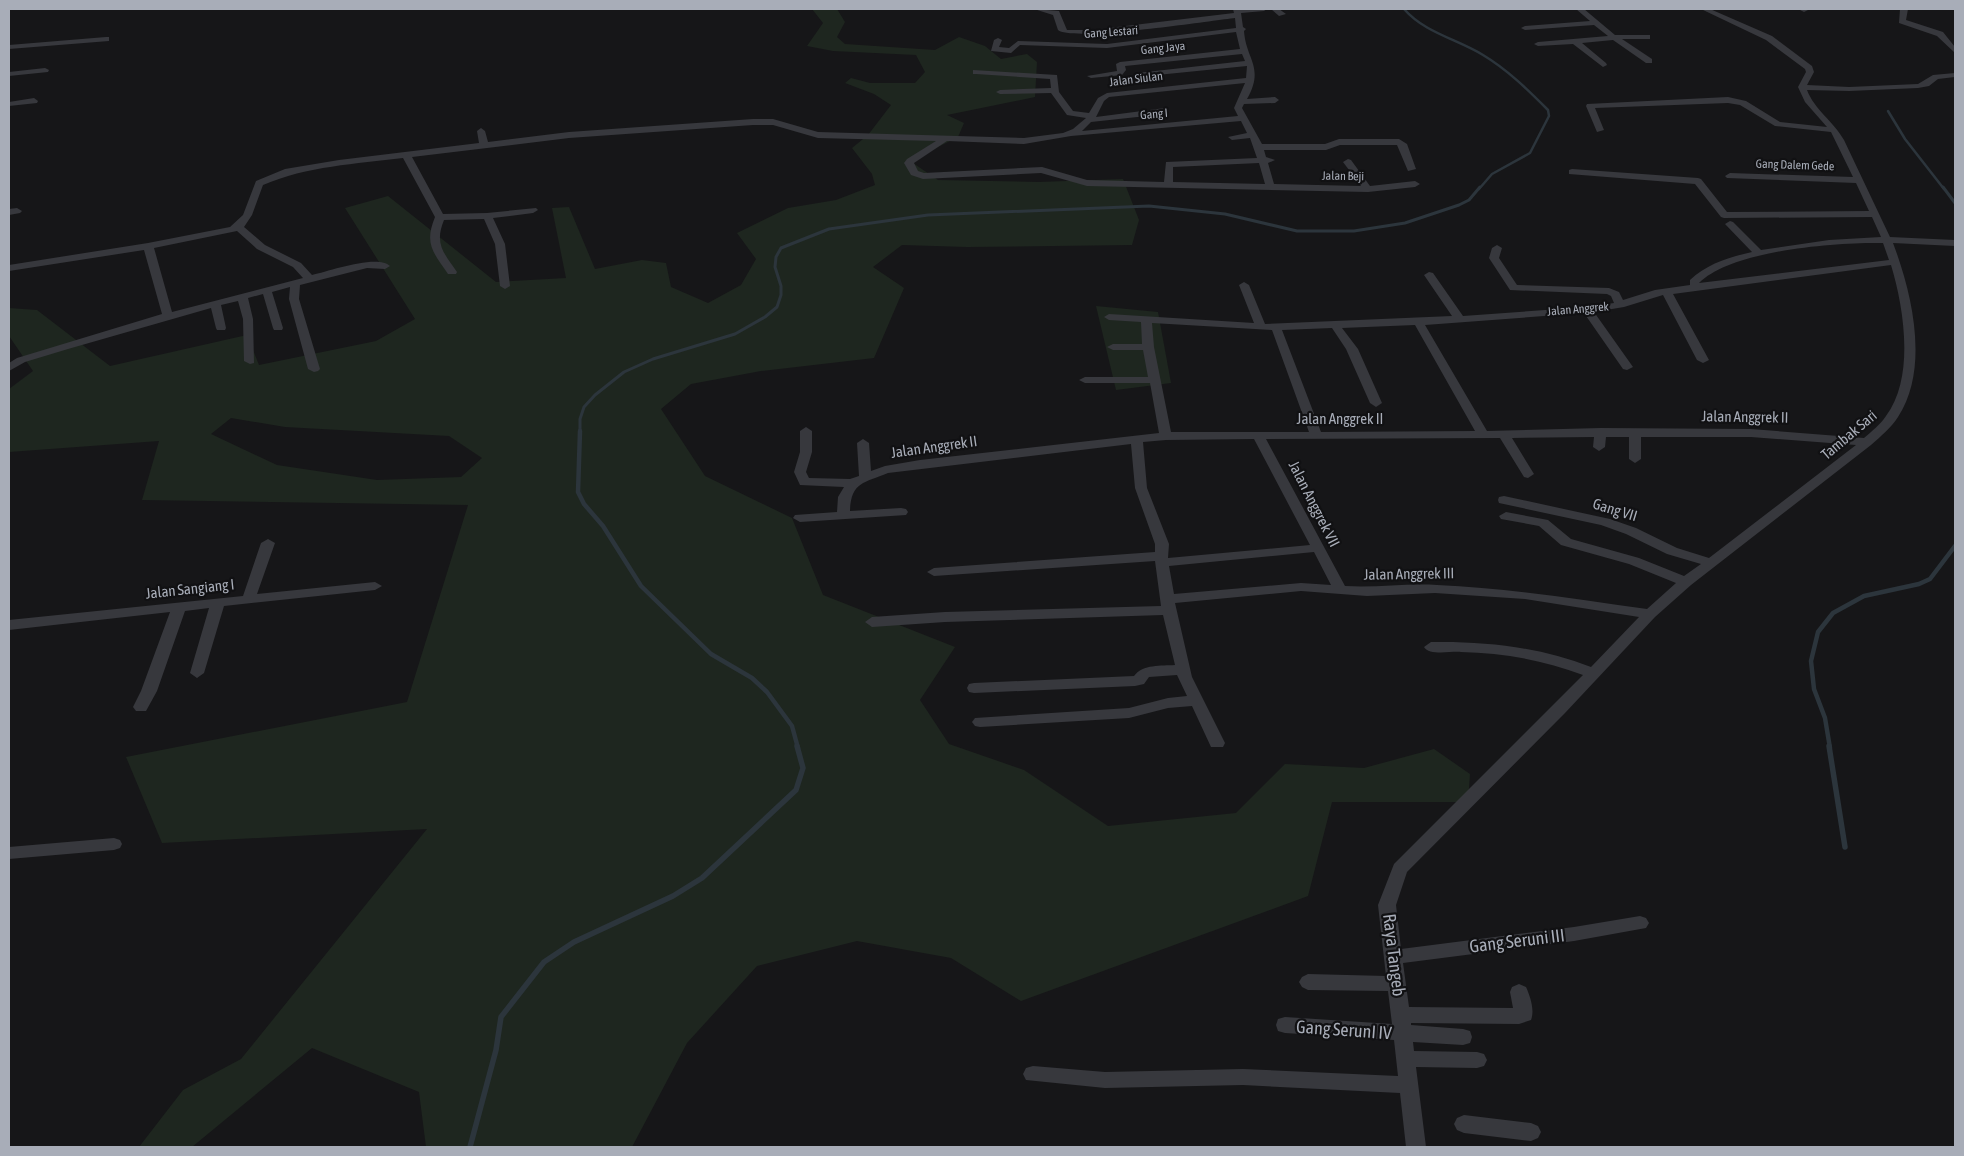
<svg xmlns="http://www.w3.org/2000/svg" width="1964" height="1156" viewBox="0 0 1964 1156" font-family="'Asap Condensed',sans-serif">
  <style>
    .green { fill: #1e261f; fill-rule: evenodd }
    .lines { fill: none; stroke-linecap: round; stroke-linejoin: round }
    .stream-far3 { stroke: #2c353c; stroke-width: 2.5 }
    .stream-far2 { stroke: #2c353c; stroke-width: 3 }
    .stream-far1 { stroke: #2c353c; stroke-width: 4.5 }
    .stream { stroke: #2c353c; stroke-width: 5.5 }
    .minor { fill: #37383d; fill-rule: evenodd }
    .labels { text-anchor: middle; stroke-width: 4.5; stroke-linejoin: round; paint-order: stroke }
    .far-street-label { font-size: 12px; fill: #a8adb8; stroke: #111113 }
    .street-label { font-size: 15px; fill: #a8adb8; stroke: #111113 }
    .near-street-label { font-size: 18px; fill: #a8adb8; stroke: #111113 }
  </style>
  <rect width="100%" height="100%" fill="#161618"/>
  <g class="green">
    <path d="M 812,9 L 837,9 L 845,22 L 837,37 L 845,44 L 935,50 L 959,37 L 985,46 L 1001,59 L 1027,54 L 1037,62 L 1035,97 L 947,115 L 964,123 L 958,137 L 910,161 L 938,180 L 1039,182 L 1123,179 L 1139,220 L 1132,245 L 967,247 L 902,245 L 873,267 L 904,288 L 874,358 L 761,371 L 691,384 L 661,409 L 705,476 L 792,518 L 823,595 L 955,647 L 920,700 L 949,744 L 1024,770 L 1108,826 L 1236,813 L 1285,764 L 1364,768 L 1434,749 L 1470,774 L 1468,802 L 1332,802 L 1308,896 L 1021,1001 L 951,958 L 857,941 L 757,966 L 687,1043 L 632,1147 L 426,1147 L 419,1092 L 312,1048 L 192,1147 L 139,1147 L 183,1090 L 241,1059 L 427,829 L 162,843 L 126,757 L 407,702 L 468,505 L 142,500 L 159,441 L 9,452 L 9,389 L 33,371 L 9,336 L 9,308 L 37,310 L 110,366 L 247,335 L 259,365 L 376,341 L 415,319 L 345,208 L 388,196 L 496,282 L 566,278 L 552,208 L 569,207 L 595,269 L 642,260 L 666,263 L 671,287 L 708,303 L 741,285 L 756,259 L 737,233 L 788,208 L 836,200 L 875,185 L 872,174 L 852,148 L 868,135 L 891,105 L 874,94 L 845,83 L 851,78 L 870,83 L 915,83 L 925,72 L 916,55 L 833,51 L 807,46 L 823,23 ZM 231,418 L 285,427 L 449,436 L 482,458 L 461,477 L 377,480 L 277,465 L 211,434 Z"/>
    <polygon points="1096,306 1158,312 1171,383 1116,390"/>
  </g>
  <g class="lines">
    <g class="stream-far3">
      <path d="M 1404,9 C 1425,33 1457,39 1483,55 C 1508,70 1528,90 1548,110 L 1549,116 L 1530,153 L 1492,174 L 1479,189"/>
      <polyline points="1888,111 1905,139 1944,189"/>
    </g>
    <g class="stream-far2">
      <polyline points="1943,187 1955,203"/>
      <polyline points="580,432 580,419 584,407 595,395 624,372 653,359 735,334 765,317 777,307 781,295 781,286 775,267 776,257 781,248 829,229 928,215 1149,206 1225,214 1297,231 1354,231 1405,223 1459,205 1469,200 1480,187"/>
    </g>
    <g class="stream-far1">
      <polyline points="580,431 578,492 584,504 603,526 641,586 711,654 752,678 767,692 792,726 798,748"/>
      <polyline points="1830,748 1825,718 1814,689 1811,661 1818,632 1833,613 1864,596 1919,584 1930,579 1955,546"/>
    </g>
    <g class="stream">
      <polyline points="1829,746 1845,847"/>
      <polyline points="470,1147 496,1050 501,1017 544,962 574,942 673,896 702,878 796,790 803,768 797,746"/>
    </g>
    <g class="minor">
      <path d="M 1034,9 L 1059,11 L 1067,30 L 1092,30 L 1234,13 L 1233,9 L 1267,9 L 1264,11 L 1241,13 L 1243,27 L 1246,29 L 1244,31 C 1246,60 1265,67 1247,99 L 1275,97 L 1279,100 L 1275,103 L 1244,104 L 1242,108 L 1262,144 L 1325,144 L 1339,139 L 1399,139 L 1407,144 L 1416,169 L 1408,171 L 1397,145 L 1340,145 L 1326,150 L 1264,150 L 1266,157 L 1275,160 L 1268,163 L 1274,184 L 1361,186 L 1343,162 L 1348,159 L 1351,160 L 1370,186 L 1415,181 L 1420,184 L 1415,187 L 1368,192 L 1087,186 L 1041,173 L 923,179 L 911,175 L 904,163 L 907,159 L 936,141 L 818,138 L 773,125 L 753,125 L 569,138 L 412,157 L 443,214 L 487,213 L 536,208 L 538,210 L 533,213 L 493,218 L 505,244 L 510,286 L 505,289 L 500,286 L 495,244 L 484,219 L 444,220 C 434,244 444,253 457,272 L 456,274 L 448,274 C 433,252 424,244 435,217 L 403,158 C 356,164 307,166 263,185 L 252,215 L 244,227 L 265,245 L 301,263 L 312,275 C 330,271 377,254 390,266 L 385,269 L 367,268 L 300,285 L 299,299 L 320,369 L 318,371 L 314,372 L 308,369 L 289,299 L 290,287 L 272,292 L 283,328 L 282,330 L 274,330 L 273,328 L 263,294 L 248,298 L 253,319 L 254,363 L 250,364 L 244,361 L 243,319 L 238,301 L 221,305 L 226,328 L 225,330 L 217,330 L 216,328 L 211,308 L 68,349 L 25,362 L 9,371 L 9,363 L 17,358 L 162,314 L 144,250 L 9,271 L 9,265 L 148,243 L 230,227 L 243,215 L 256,181 L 285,169 L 339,160 L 479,143 L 477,131 L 481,128 L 485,131 L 488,142 L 569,132 L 753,119 L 773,119 L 818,132 L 1024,138 L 1063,133 L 1073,129 L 1086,118 L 1067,115 L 1051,93 L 1000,94 L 996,92 L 1000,90 L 1051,88 L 1050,79 L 976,74 L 973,74 L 973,70 L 1057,75 L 1059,92 L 1073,111 L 1089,113 L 1098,98 L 1107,93 L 1246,78 L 1247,66 L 1137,77 L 1133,75 L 1137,73 L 1245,61 L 1242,54 L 1125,66 L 1126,70 L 1122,75 L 1091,78 L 1087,76 L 1117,71 L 1116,64 L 1120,62 L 1240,49 L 1236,32 L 1107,48 L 1020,45 L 1011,53 L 991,51 L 994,40 L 998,38 L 1002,40 L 999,47 L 1009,48 L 1018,41 L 1107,44 L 1236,28 L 1235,18 C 1209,21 1072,42 1058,30 L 1053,15 ZM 1245,83 L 1234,108 L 1238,116 L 1082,131 L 1091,122 L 1165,114 L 1169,111 L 1165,108 L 1096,117 L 1104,101 L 1109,97 ZM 1241,121 L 1247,133 L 1228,137 L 1232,140 L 1250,138 L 1257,158 L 1166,162 L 1164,182 L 1087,180 L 1042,167 L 924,173 L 918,171 L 914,163 L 947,141 L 1024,144 L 1071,136 ZM 1259,163 L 1265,184 L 1173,182 L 1173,167 ZM 237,231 L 257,249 L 293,267 L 303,278 L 172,312 L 154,248 Z"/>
      <polygon points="1271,9 1279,9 1286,14 1279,16"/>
      <polygon points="1576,9 1584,9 1615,35 1650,35 1650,39 1622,39 1652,59 1652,63 1646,63 1613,40 1582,43 1606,63 1607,65 1603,67 1573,44 1538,46 1534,44 1538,42 1608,36 1594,25 1525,30 1521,28 1525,26 1590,21"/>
      <path d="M 1701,9 L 1710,9 L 1772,36 L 1812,66 L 1814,72 L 1807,85 L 1849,87 L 1918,84 L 1933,75 L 1955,73 L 1955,77 L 1938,79 L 1929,86 L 1918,88 L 1849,91 L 1807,90 C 1814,109 1834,122 1844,140 L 1890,237 L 1955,240 L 1955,246 L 1893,243 C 1912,293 1930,368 1898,417 C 1891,428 1881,436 1871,445 L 1691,585 L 1655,617 L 1565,713 L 1407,872 L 1396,905 L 1401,949 L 1574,927 L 1640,916 L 1646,918 L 1649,923 L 1646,928 L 1574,941 L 1403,963 L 1409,1007 L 1513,1008 L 1510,992 L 1512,987 L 1519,984 L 1526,987 C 1530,996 1535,1010 1531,1020 L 1519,1024 L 1411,1023 L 1411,1025 L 1463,1029 L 1470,1031 L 1472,1037 L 1470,1043 L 1463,1045 L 1413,1042 L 1414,1051 L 1477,1052 L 1484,1054 L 1487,1060 L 1484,1066 L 1477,1068 L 1416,1067 L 1426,1147 L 1406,1147 L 1400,1093 L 1243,1085 L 1105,1088 L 1026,1080 L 1023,1074 L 1026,1068 L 1033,1066 L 1105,1072 L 1243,1069 L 1398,1076 L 1394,1040 L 1285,1033 L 1278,1031 L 1276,1025 L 1278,1019 L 1285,1017 L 1392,1024 L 1388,991 L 1308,990 L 1302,987 L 1299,982 L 1302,977 L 1308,974 L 1386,976 L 1378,905 L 1394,864 L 1583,675 C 1544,660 1503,653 1461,652 C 1451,651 1429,656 1424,647 L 1431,642 C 1486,641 1539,647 1591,667 L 1639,617 L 1525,599 L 1435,593 L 1367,596 L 1301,591 L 1175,603 L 1192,677 L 1225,743 L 1223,747 L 1211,747 L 1192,706 L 1168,708 L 1129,718 L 980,727 L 975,726 L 972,722 L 975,718 L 1129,708 L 1168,698 L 1187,696 L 1177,675 L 1149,677 L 1144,684 L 1135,686 L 974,693 L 969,692 L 967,688 L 969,684 L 974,683 L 1134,676 C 1143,664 1161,666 1175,665 L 1163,615 L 945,622 L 872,627 L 865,622 L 872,617 L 945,612 L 1161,606 L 1155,561 L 934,576 L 927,572 L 934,568 L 1155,552 L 1155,544 L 1135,488 L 1131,444 L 888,473 C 864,483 851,482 850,511 L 901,508 L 906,509 L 908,512 L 906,515 L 800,522 L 793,518 L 795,515 L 837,512 L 838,497 L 844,487 L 800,485 L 794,472 L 800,452 L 800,431 L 806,427 L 812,431 L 812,452 L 806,472 L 809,478 L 850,479 L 859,476 L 857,443 L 863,439 L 869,443 L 871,471 L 885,466 L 920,460 L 1159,433 L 1150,383 L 1085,383 L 1079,380 L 1085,377 L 1148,377 L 1143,350 L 1113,350 L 1107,347 L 1113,344 L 1142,344 L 1141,322 L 1109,320 L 1104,317 L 1109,314 L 1254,323 L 1239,285 L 1244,282 L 1249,285 L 1265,324 L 1452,316 L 1424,275 L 1429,272 L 1433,273 L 1463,316 L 1587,307 L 1614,303 L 1611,296 L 1607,294 L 1510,290 L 1489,258 L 1492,248 L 1497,245 L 1502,248 L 1499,258 L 1517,285 L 1609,288 L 1619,292 L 1623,300 L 1655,290 L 1690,285 L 1690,280 C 1707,264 1729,257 1752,252 L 1725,224 L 1730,221 L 1733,222 L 1761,250 L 1829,240 L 1881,237 L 1872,217 L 1724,218 L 1721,217 L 1695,184 L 1569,174 L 1569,170 L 1572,169 L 1698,178 L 1701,179 L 1727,212 L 1869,211 L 1856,183 L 1727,178 L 1725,176 L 1730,173 L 1853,177 L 1831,132 L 1775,126 L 1740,105 L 1728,103 L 1595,108 L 1604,130 L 1597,132 L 1586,106 L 1587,104 L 1728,97 L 1746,101 L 1780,122 L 1827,127 L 1805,102 L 1798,87 L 1806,72 L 1805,69 L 1766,40 ZM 1883,243 L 1889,260 L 1699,283 C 1732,250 1837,242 1883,243 ZM 1891,265 C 1904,308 1915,377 1886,416 C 1880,425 1872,431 1864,438 L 1751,429 L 1601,428 L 1487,431 L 1425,325 L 1584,313 L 1623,369 L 1627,370 L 1633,367 L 1594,312 L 1624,307 L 1663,295 L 1697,360 L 1703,363 L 1709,360 L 1673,294 ZM 1152,323 L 1272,330 L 1309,432 L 1171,432 L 1154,347 ZM 1415,325 L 1475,431 L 1321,432 L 1282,330 L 1332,328 L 1346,349 L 1370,403 L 1376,407 L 1382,403 L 1358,349 L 1342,328 ZM 1594,437 L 1593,447 L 1599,451 L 1605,447 L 1606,437 L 1629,437 L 1629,459 L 1635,463 L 1641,459 L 1641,437 L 1751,437 L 1856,445 L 1709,558 L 1677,548 L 1636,528 L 1610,519 L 1504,496 L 1499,497 L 1498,500 L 1499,503 L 1601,525 L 1626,534 L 1667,554 L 1701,564 L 1684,576 L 1639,558 L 1571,539 L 1548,520 L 1506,512 L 1499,516 L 1501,519 L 1539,526 L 1561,545 L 1629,564 L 1676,583 L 1647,609 C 1577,599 1508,588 1437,585 C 1407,583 1376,588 1345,586 L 1266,439 L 1500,438 L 1524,477 L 1528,478 L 1534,474 L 1512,438 ZM 1254,439 L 1310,545 L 1168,558 L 1169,544 L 1147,488 L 1143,442 L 1166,440 ZM 1314,552 L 1331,585 L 1301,583 L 1174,594 L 1169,566 Z"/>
      <polygon points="1798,9 1807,9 1808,10 1804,12"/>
      <polygon points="1900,9 1908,9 1906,20 1943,32 1955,47 1955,53 1937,36 1899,23"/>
      <polygon points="106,37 109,37 109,41 9,49 9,45"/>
      <polygon points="45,68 49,70 48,72 9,76 9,72"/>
      <polygon points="34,98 38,101 37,103 9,106 9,102"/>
      <polygon points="17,208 22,211 20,213 9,215 9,209"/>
      <polygon points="268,539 275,543 257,594 375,582 382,586 375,590 224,606 204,673 197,678 190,673 209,608 185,611 157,691 146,711 136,711 133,707 141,691 170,612 9,630 9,620 243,596 261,543"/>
      <polygon points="114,838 120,840 122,844 120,848 114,850 9,859 9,847"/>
      <polygon points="1464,1115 1531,1123 1538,1126 1541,1132 1538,1138 1531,1141 1464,1133 1457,1130 1454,1124 1457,1118"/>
    </g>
  </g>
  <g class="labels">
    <g class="far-street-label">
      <text transform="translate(1111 32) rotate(-4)" y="4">Gang Lestari</text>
      <text transform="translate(1163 48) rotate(-6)" y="4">Gang Jaya</text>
      <text transform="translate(1136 79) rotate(-7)" y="4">Jalan Siulan</text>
      <text transform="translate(1154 114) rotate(-5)" y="4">Gang I</text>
      <text transform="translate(1795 165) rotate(2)" y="4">Gang Dalem Gede</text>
      <text transform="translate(1343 176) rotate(1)" y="4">Jalan Beji</text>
      <text transform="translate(1578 309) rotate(-5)" y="4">Jalan Anggrek</text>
    </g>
    <g class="street-label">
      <text transform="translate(1745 417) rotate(1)" y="5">Jalan Anggrek II</text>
      <text x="1340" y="424">Jalan Anggrek II</text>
      <text transform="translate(1849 435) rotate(-40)" y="5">Tambak Sari</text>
      <text transform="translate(934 447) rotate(-8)" y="5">Jalan Anggrek II</text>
      <text transform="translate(1314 504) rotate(63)" y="5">Jalan Anggrek VII</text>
      <text transform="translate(1615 510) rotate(17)" y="5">Gang VII</text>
      <text transform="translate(1409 574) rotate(-1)" y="5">Jalan Anggrek III</text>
      <text transform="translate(190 589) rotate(-6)" y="5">Jalan Sangiang I</text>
    </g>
    <g class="near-street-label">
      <text transform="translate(1517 941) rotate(-7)" y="6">Gang Seruni III</text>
      <text transform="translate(1394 955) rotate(83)" y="6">Raya Tangeb</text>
      <text transform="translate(1344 1030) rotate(4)" y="6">Gang SerunI IV</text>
    </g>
  </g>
  <rect width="1964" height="1156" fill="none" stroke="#a8adb8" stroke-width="20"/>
</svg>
